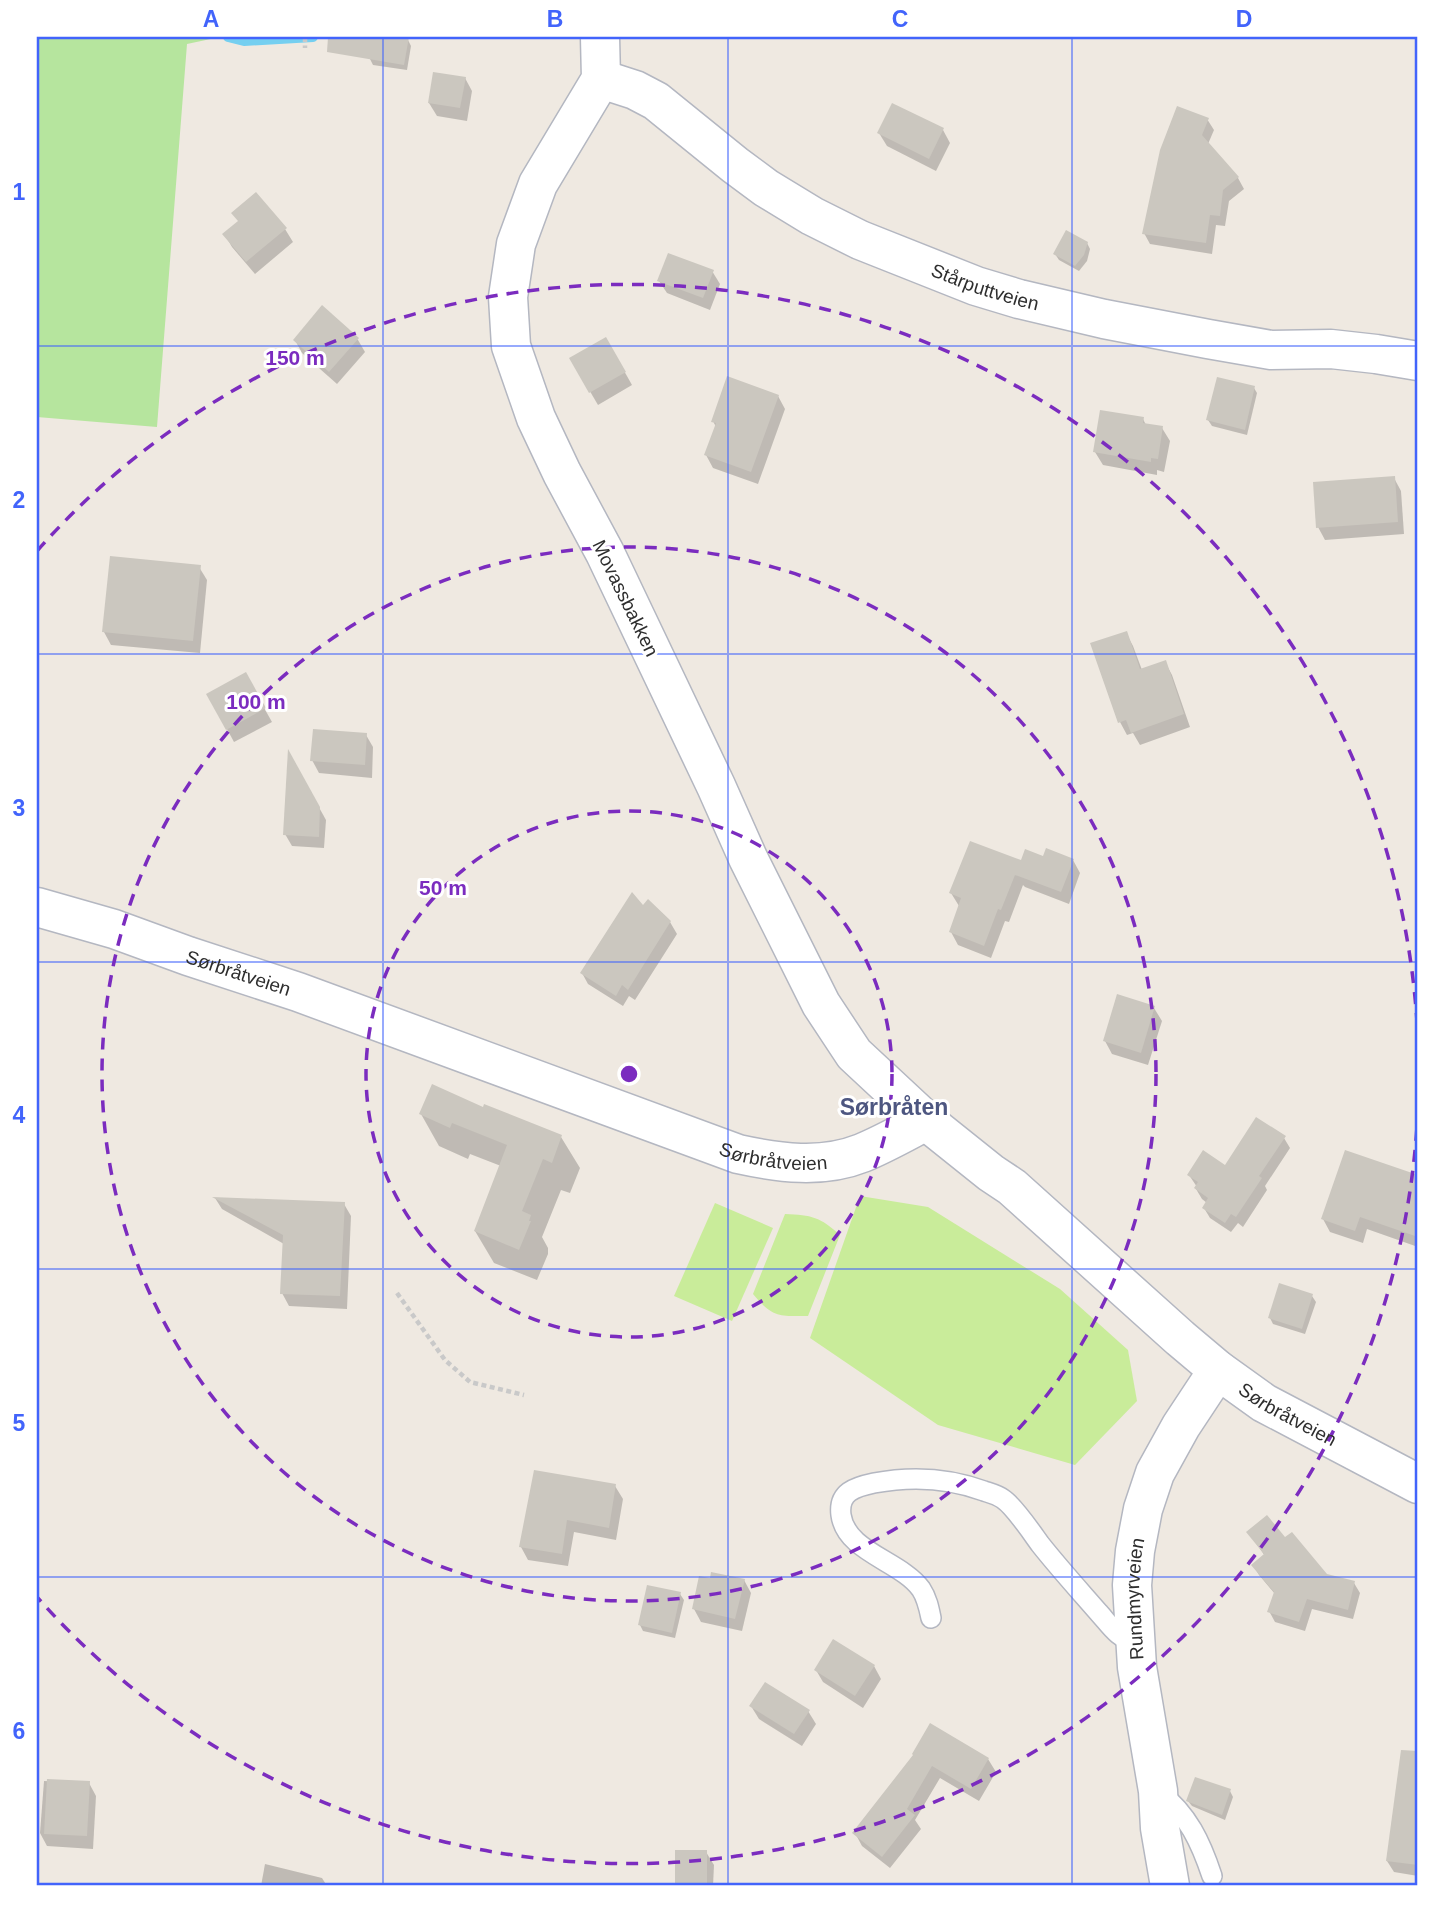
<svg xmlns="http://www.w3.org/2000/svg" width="1455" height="1923" viewBox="0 0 1455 1923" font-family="Helvetica,sans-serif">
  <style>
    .green { fill: #b6e59e }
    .pitch { fill: #c9ec9a }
    .shadow { fill: #0003 }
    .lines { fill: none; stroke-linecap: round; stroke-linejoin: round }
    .stream { stroke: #75cff0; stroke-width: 10 }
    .building { fill: #cbc7bf }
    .lane-casing { stroke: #b4b7c1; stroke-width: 22 }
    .street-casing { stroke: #b4b7c1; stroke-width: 41 }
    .secondary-casing { stroke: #b4b7c1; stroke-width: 41 }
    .path { stroke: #c9c9c9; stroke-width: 4.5; stroke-dasharray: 5 3.5; stroke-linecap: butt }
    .lane { stroke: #fff; stroke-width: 19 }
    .street { stroke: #fff; stroke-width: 38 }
    .secondary { stroke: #fff; stroke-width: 38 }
    .grid { fill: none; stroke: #4264fb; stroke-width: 2; stroke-opacity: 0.55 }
    .ring { fill: none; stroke: #7b2cbf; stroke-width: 3.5; stroke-dasharray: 12 9 }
    .labels { text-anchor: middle; stroke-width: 6; stroke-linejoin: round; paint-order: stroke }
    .street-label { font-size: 19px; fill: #2e2e2e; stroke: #fff }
    .quarter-label { font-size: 23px; font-weight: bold; fill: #4d5680; stroke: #fff }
    .centre { fill: #7b2cbf; stroke: #fff; stroke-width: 3.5 }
    .ring-label { font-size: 21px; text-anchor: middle; font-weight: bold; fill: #7b2cbf; stroke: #fff; stroke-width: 6; stroke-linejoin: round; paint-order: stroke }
    .neatline { fill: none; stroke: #4264fb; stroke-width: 2.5 }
    .grid-label { font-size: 23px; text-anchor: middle; font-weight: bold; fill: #4264fb }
  </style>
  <rect width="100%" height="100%" fill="#efe9e1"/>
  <polygon class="green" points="37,37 220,37 187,44 157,427 37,417"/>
  <g class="pitch">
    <polygon points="860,1196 928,1207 1060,1289 1128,1350 1137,1401 1075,1465 938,1425 810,1338"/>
    <polygon points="715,1203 773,1228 732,1321 674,1296"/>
    <path d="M 785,1214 C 812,1215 820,1217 840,1235 L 808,1316 C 779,1316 773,1318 753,1294 Z"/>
  </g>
  <g class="shadow">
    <polygon points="374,37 389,37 408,40 411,46 407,70 373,65 370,59"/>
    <polygon points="465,78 472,91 467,121 437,116 429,103"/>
    <polygon points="1207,119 1214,130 1208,144 1238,178 1244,189 1229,201 1225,226 1216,225 1212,254 1150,244 1144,233"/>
    <polygon points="943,130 950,143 936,171 887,146 879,133"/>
    <polygon points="256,195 285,229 293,242 255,274 232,247 225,235 239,222"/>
    <polygon points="1087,243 1090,249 1087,261 1079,271 1059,260 1055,254"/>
    <polygon points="712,271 720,284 710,310 667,293 659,281"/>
    <polygon points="322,307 358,340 365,352 337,384 302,353 295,340"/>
    <polygon points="606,339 632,385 598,405 571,359"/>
    <polygon points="1254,388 1257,393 1247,435 1212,426 1208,420"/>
    <polygon points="778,396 785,409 758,484 713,468 706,455 716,427 713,421"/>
    <polygon points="1143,419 1146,425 1162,428 1170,441 1164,472 1157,470 1157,475 1103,465 1095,452"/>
    <polygon points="1394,478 1401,491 1404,534 1325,540 1318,527"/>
    <polygon points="199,567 207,580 200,653 111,645 104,632"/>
    <polygon points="1126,633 1133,646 1142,670 1165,662 1172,675 1190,727 1140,745 1133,733 1127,735 1120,722"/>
    <polygon points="245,674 272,722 234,742 208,694"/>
    <polygon points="366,735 373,747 372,778 319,773 312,760"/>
    <polygon points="290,755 326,820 324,848 292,846 285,834"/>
    <polygon points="1044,859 1073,860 1080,873 1069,904 1025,887 1023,885 1009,922 1005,921 991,958 958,945 951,932 959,906 951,893"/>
    <polygon points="643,907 670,922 677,934 635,1000 629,996 623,1006 588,984 582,973"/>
    <polygon points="1154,1008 1162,1021 1148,1065 1112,1054 1105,1041"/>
    <polygon points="484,1109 561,1137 580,1168 570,1193 561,1190 542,1237 548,1248 548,1254 537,1280 494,1263 475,1231 501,1166 470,1154 468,1159 439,1146 421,1114"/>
    <polygon points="1284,1138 1290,1148 1265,1186 1267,1190 1243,1227 1238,1223 1231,1232 1210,1218 1204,1208 1207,1203 1202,1199 1196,1189 1197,1187 1189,1175 1225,1168"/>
    <polygon points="1418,1172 1418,1247 1367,1229 1363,1243 1330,1232 1323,1219 1417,1177"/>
    <polygon points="215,1198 344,1204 351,1216 347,1309 289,1306 282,1293 284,1244 222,1209"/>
    <polygon points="1312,1296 1316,1302 1305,1334 1273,1324 1270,1318"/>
    <polygon points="615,1486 623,1499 616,1540 574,1532 568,1566 528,1560 521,1547"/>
    <polygon points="1248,1532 1285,1539 1326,1576 1354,1583 1360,1593 1353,1619 1312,1609 1305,1631 1275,1622 1269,1611 1275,1594 1259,1575 1253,1565 1265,1556"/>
    <polygon points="744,1580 751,1593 742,1631 701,1622 694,1609"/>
    <polygon points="680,1594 684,1600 675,1638 643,1631 640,1625"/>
    <polygon points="874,1666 881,1679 863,1708 823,1682 816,1670"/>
    <polygon points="751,1706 808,1711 816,1724 802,1746 759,1719"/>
    <polygon points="915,1756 988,1759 996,1772 979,1801 940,1778 915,1820 921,1829 890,1868 862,1846 855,1833"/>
    <polygon points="1399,1779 1418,1781 1418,1876 1394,1872 1387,1861"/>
    <polygon points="44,1781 89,1783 96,1796 93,1849 47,1846 40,1833"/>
    <polygon points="1230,1791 1233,1797 1225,1820 1192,1806 1188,1801"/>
    <polygon points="677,1852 706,1852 714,1865 713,1886 676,1886"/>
    <polygon points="265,1864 322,1878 327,1886 261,1886"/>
  </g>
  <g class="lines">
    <polyline class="stream" points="228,37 244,41 313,37"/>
  </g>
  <g class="building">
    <polygon points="328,37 409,37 404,65 327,52"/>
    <polygon points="433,72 466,77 460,108 428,103"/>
    <polygon points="892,103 944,128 929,159 877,133"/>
    <polygon points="1177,106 1209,118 1202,135 1239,177 1223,190 1220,216 1210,215 1206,243 1142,234 1160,150"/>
    <polygon points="256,192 287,228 246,262 222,234 238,221 231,213"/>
    <polygon points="1066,230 1088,242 1084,255 1075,266 1053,254"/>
    <polygon points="668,253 714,270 703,298 657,281"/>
    <polygon points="322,305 359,338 329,372 293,340"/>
    <polygon points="606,337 626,372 589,393 569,358"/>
    <polygon points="727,376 779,395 751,472 704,455 716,423 711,422"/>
    <polygon points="1217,377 1255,386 1245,430 1206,420"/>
    <polygon points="1100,410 1144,417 1143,423 1163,426 1158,459 1151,458 1151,462 1093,452"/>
    <polygon points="1395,476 1398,522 1316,528 1313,482"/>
    <polygon points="110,556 201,565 193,641 102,632"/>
    <polygon points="1127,631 1140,669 1166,660 1184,714 1131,733 1126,720 1118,723 1090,643"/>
    <polygon points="246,672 266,708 226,730 206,694"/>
    <polygon points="313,729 367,733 365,765 310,761"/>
    <polygon points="288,749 320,807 319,837 283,835"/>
    <polygon points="970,841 1021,860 1025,849 1043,856 1046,848 1074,859 1061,892 1015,875 1017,870 1001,910 998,909 984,946 949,932 961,898 949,893"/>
    <polygon points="632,892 643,905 648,899 671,921 628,990 622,985 616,996 580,973"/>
    <polygon points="1117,994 1155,1006 1141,1053 1103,1041"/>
    <polygon points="432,1084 483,1107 484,1104 562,1135 552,1163 543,1159 522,1211 531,1215 529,1221 531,1221 519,1250 474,1231 507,1145 452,1123 450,1128 419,1114"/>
    <polygon points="1256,1117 1286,1136 1259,1176 1262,1178 1236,1217 1231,1214 1225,1223 1202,1208 1208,1198 1194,1188 1198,1182 1187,1175 1203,1150 1225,1165"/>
    <polygon points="1345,1150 1418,1175 1418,1237 1360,1217 1355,1231 1321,1219"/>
    <polygon points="212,1197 345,1202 340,1296 280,1294 283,1235"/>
    <polygon points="1279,1283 1313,1294 1302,1329 1268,1318"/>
    <polygon points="534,1470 616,1484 609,1528 567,1520 562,1554 519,1547"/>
    <polygon points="1267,1515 1285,1537 1292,1532 1327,1574 1355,1581 1348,1610 1307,1599 1299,1622 1267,1612 1274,1592 1251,1565 1264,1554 1246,1532"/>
    <polygon points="711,1572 745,1579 735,1619 692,1609 699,1576 710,1578"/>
    <polygon points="647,1585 681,1592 672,1633 638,1625"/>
    <polygon points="833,1639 875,1665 855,1696 814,1670"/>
    <polygon points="765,1682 810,1710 794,1734 749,1706"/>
    <polygon points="930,1723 989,1758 971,1789 932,1766 907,1809 915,1815 882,1857 852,1833 913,1755 912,1754"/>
    <polygon points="1401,1750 1418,1751 1418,1865 1386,1861"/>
    <polygon points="1195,1777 1231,1789 1222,1815 1186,1801"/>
    <polygon points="47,1779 90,1781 87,1836 44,1834"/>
    <rect x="675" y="1850" width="32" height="36"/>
  </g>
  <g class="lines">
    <g class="lane-casing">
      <g id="lane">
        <path d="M 931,1618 C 929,1608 927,1598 921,1589 C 901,1561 846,1552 841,1515 C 838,1492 855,1487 874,1483 C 911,1476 949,1478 984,1491 C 990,1493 998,1495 1003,1499 C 1014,1506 1032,1533 1040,1544 C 1059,1568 1079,1590 1099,1613 C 1110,1625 1118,1639 1135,1642"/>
        <path d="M 1159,1792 C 1188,1814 1201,1843 1212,1876"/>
      </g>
    </g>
    <g class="street-casing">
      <g id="street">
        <path id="s1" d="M 601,79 L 635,90 L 656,101 L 735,165 L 766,188 L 812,216 L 860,240 L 976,286 L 1019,299 L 1104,319 L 1208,339 L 1271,350 L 1331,349 L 1376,354 L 1418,361"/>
        <path id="s2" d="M 37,907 L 114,929 L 188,956 L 298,992 L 738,1154 C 779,1163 822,1169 862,1153 C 884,1144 905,1132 926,1121 L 854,1054 L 821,1004 L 748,858 L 716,786 L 605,553 L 562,473 L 536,418 L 511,346 L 508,297 L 516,244 L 538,184 L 601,79 L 600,37"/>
        <path id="s3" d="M 1170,1886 L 1160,1828 L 1158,1791 L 1137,1667 L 1132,1585 L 1135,1551 L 1143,1509 L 1155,1473 L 1181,1426 L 1218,1370"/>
      </g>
    </g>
    <g class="secondary-casing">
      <g id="secondary">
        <path id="s4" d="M 926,1121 L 991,1173 L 1012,1187 L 1180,1338 L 1218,1370 L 1264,1403 L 1418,1484"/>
      </g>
    </g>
    <g class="path">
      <polyline points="305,37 305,48"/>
      <polyline points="397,1293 445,1360 470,1382 524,1395"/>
    </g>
    <use href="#lane" class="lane"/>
    <use href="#street" class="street"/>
    <use href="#secondary" class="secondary"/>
  </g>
  <path class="grid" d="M 383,37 L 383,1886M 728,37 L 728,1886M 1072,37 L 1072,1886M 37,346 L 1418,346M 37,654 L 1418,654M 37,962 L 1418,962M 37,1269 L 1418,1269M 37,1577 L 1418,1577"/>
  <g class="ring">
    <circle cx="629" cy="1074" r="263"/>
    <circle cx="629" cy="1074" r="527"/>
    <path d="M1418 1108A790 790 0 0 1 37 1597M37 551A790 790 0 0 1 1418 1040"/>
  </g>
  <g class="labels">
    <g class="street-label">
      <text dy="7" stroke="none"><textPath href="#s1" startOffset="441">Stårputtveien</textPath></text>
      <text transform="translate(626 598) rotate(64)" y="7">Movassbakken</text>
      <text dy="7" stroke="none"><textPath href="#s2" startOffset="212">Sørbråtveien</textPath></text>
      <text dy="7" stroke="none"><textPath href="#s2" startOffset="779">Sørbråtveien</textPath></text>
      <text dy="7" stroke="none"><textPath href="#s4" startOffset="467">Sørbråtveien</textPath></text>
      <text dy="7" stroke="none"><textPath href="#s3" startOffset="290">Rundmyrveien</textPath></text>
    </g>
    <g class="quarter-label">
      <text x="894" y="1115">Sørbråten</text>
    </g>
  </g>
  <circle cx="629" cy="1074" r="10" class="centre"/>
  <g class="ring-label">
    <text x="295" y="365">150 m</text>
    <text x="256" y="709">100 m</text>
    <text x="443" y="895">50 m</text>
  </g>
  <rect width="1455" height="1923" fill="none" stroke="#ffffff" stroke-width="77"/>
  <rect x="38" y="38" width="1378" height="1846" class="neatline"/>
  <g class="grid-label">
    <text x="211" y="27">A</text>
    <text x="555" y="27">B</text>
    <text x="900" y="27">C</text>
    <text x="1244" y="27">D</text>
    <text x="19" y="200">1</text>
    <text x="19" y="508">2</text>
    <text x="19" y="816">3</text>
    <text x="19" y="1123">4</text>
    <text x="19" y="1431">5</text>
    <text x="19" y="1739">6</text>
  </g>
</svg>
